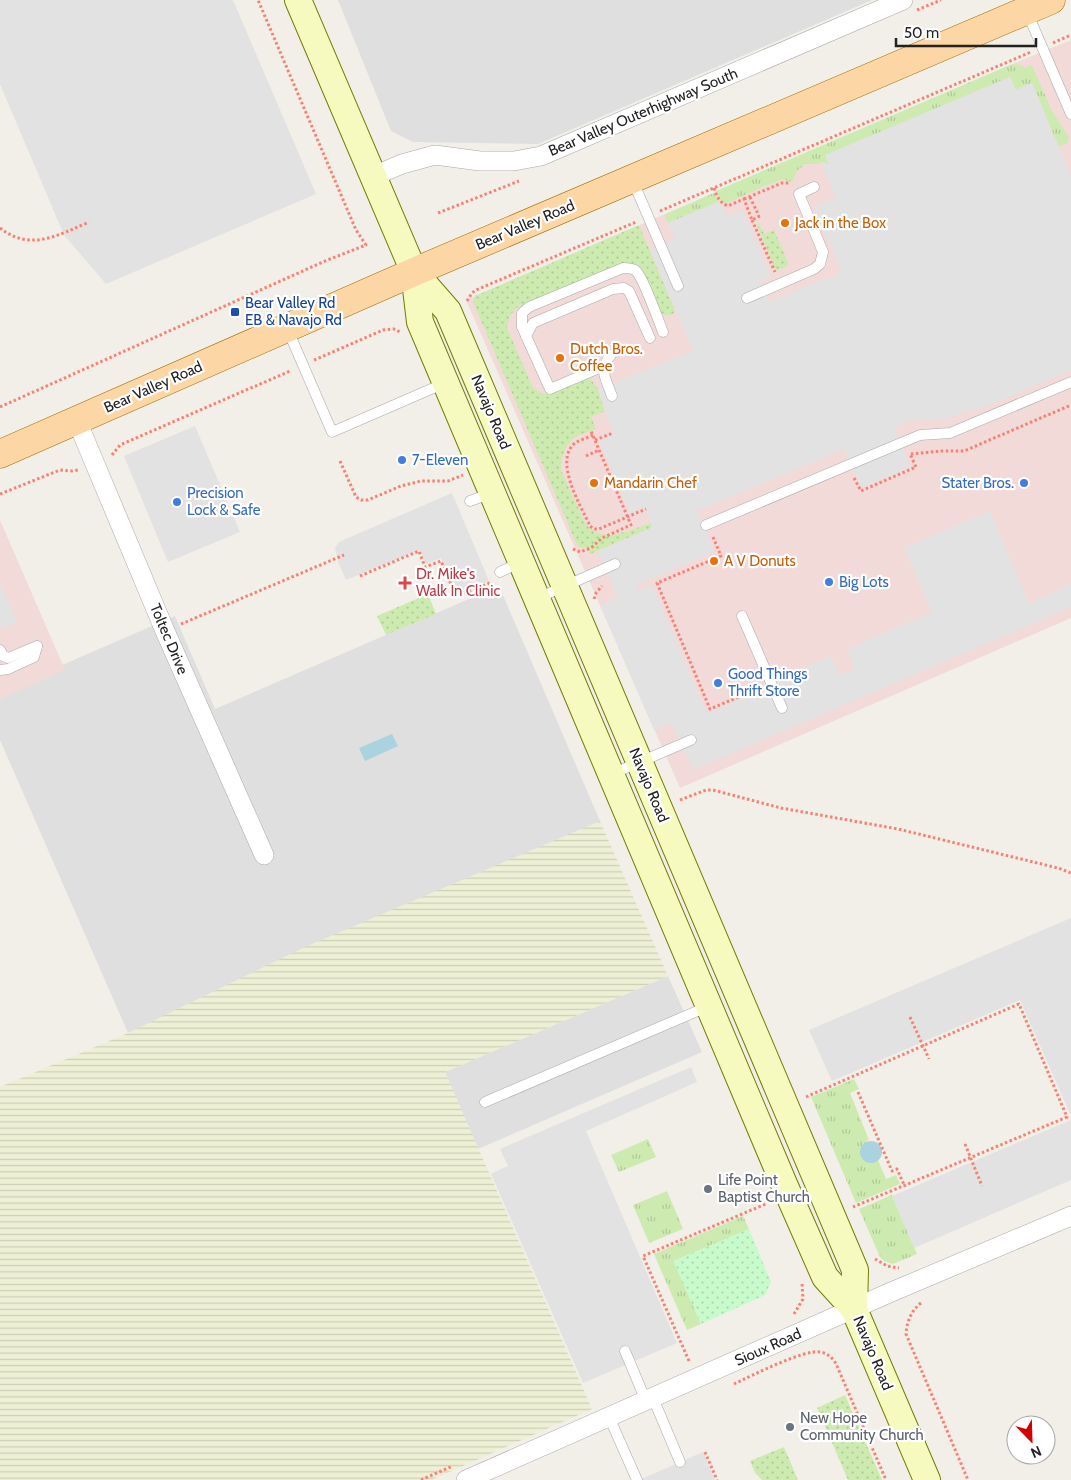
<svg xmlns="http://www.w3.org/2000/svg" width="1071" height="1480" viewBox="0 0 1071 1480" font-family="Cabin,sans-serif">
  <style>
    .residential { fill: #e0dfdf }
    .commercial { fill: #f2dad9 }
    .farmland { fill: url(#farmland-rules) }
    .grass { fill: url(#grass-tufts) }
    .park { fill: url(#park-dots) }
    .garden { fill: url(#garden-dots) }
    .parking { fill: #e2e2e2 }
    .water { fill: #aad3df }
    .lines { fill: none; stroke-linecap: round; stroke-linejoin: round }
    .lane-casing { stroke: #a9a9a9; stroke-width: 11 }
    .street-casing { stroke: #a9a9a9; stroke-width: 20 }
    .secondary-casing { stroke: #707d05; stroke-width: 28 }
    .primary-casing { stroke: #a06b00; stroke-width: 29 }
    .path { stroke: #fa8072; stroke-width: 3; stroke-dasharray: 2.5 2.5; stroke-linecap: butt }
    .lane { stroke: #fff; stroke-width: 10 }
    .street { stroke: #fff; stroke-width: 19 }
    .secondary { stroke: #f7fabf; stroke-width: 26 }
    .primary { stroke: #fcd6a4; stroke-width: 28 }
    .food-dot { fill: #e8710a; stroke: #fff; stroke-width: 2 }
    .transit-dot { fill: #1a4fb4; stroke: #fff; stroke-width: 2 }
    .shop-dot { fill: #3f7fe0; stroke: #fff; stroke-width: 2 }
    .health-dot { fill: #e0444e; stroke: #fff; stroke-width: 2 }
    .worship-dot { fill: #6b7280; stroke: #fff; stroke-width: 2 }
    .labels { text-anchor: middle; stroke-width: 4.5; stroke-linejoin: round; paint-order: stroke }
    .street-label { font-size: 15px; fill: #222; stroke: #fff }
    .food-label { font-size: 15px; fill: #c56008; stroke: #fff; text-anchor: start }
    .transit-label { font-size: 15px; fill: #164399; stroke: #fff; text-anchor: start }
    .shop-label { font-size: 15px; fill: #366cbe; stroke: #fff; text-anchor: start }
    .health-label { font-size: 15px; fill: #be3a42; stroke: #fff; text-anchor: start }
    .worship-label { font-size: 15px; fill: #5b616d; stroke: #fff; text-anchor: start }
  </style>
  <defs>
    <pattern id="farmland-rules" width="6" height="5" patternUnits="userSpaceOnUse" patternTransform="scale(1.25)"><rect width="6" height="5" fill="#eef0d5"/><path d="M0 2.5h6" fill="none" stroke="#ccceb7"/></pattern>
    <pattern id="grass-tufts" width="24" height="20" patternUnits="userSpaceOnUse" patternTransform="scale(1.25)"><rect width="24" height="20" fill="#cdebb0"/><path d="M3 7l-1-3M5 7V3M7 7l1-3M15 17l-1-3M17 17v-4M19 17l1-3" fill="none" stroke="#b0c997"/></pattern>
    <pattern id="park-dots" width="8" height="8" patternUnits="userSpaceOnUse" patternTransform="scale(1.25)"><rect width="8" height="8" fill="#c8facc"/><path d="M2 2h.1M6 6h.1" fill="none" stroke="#acd6af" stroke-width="1.8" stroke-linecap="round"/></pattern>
    <pattern id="garden-dots" width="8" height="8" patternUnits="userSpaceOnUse" patternTransform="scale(1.25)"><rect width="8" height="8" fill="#cdebb0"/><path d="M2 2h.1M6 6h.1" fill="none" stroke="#b0c997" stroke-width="1.8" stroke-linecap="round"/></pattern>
  </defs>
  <rect width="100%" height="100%" fill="#f2efe9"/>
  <g class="residential">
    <polygon points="338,0 872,0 538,144 413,142 391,131"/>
    <polygon points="499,586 600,821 490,875 128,1033 0,740 0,692 175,616 215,709"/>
    <polygon points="668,976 702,1052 478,1149 445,1072"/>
  </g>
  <g class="commercial">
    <polygon points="1071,40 1071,618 680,788 466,300 1010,65"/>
    <polygon points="0,520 65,670 0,699"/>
  </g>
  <polygon class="farmland" points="600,821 668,976 445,1072 592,1409 431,1480 0,1480 0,1087 128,1033 305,947"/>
  <g class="grass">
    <polygon points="1015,64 1021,65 1025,68 1032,65 1052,111 1069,137 1067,143 1059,147 1032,83 1015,90 1010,77 825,156 829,164 821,162 817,164 805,164 797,171 792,182 782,179 724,204 722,200 720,201 716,191 1010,65"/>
    <polygon points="714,193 718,202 668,223 664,215"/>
    <polygon points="854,1079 859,1089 850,1093 869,1140 866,1141 876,1162 878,1160 886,1179 896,1175 900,1184 856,1203 811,1097"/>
    <polygon points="648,1139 656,1157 619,1172 611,1155"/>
    <polygon points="667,1191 683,1229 649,1243 633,1205"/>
    <polygon points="892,1195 917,1254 893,1264 884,1261 880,1257 859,1209"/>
    <polygon points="743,1216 749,1229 674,1261 701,1324 687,1330 654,1254"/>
  </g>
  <polygon class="park" points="749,1229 771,1282 765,1295 701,1324 673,1261"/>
  <g class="garden">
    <polygon points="758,221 764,234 774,230 788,262 787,266 776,271 757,225"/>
    <path d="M 639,225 L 674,308 L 674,313 L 671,315 L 664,315 L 660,311 L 644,274 L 617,265 L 519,306 C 511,313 508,318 507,328 L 533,388 L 543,394 L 550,394 L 590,378 L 598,389 L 605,411 L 591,417 L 596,429 C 589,432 579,434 573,439 C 565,445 560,461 561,470 L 585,523 C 602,545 630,530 651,523 L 653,526 L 651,528 L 590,554 L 587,547 L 581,548 L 577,545 L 473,302 L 475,296 Z"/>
    <polygon points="428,594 436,614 386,635 377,616"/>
    <polygon points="845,1395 882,1480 848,1480 817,1408"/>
    <polygon points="784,1447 798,1480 762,1480 755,1473 750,1461"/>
  </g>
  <g class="parking">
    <polygon points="0,0 233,0 316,194 106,284 64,235 0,84"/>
    <polygon points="1010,77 1016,90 1032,83 1071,176 1071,370 982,408 967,410 949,418 930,420 914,419 894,427 911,467 861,488 844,449 697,511 715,552 636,585 639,590 652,585 706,711 831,656 839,675 855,669 847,649 932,612 904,548 990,511 1029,604 1071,584 1071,607 693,770 671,723 654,730 600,605 618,597 598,551 651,528 652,526 644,507 630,513 599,440 614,433 605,411 598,389 693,351 650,250 675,239 668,223 720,201 727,216 743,210 771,277 760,282 769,302 821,280 834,277 839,272 840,267 814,207 836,197 821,162 829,164 825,155"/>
    <polygon points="195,426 240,532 168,562 124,456"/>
    <polygon points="452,493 489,581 465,591 456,590 452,585 441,558 426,564 420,550 346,580 338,562 335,548 339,542"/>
    <polygon points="0,584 17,622 2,629 0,624"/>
    <polygon points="1071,918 1071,1116 1020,1000 832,1081 809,1030"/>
    <polygon points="691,1067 697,1082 586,1131 677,1343 583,1383 491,1174 508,1166 500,1149"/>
    <polygon points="1071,1120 1071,1180 914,1248 892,1196"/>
    <polygon points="703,1452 715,1480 639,1480"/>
  </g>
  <g class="water">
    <polygon points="392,734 398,746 365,761 359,748"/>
    <circle cx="871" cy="1152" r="11"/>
  </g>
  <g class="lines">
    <g class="lane-casing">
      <g id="lane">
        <polyline points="1027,12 1071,114"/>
        <polyline points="632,179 678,286"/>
        <polyline points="747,298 814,269 820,264 823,252 799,194 814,187"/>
        <polyline points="287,328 332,432 445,383"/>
        <polyline points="526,336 533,323 613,289 624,288 629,291 650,338"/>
        <path d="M 611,355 C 598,370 606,379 612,396"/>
        <path d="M 604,366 L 550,389 L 522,327 L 522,313 L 529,307 L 623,268 C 627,268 631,268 635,270 C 643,276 658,320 663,332"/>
        <polyline points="470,501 492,493"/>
        <polyline points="706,525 920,435 950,433 1071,382"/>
        <polyline points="500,572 521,562"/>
        <polyline points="538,598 615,564"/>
        <polyline points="742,616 782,708"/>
        <polyline points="0,650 3,656 8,658 37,646"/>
        <polyline points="0,670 8,669 34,657 37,646"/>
        <polyline points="612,774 691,740"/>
        <polyline points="485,1102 709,1006"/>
        <polyline points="625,1351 646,1401"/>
        <polyline points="653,1398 680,1462"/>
        <polyline points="609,1417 637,1480"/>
      </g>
    </g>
    <g class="street-casing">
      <g id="street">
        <polyline points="374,176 402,164 435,155 480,161 514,161 541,156 903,0"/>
        <polyline points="77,421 165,631 264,855"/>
        <polyline points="466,1480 889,1293 1071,1216"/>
      </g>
    </g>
    <g class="secondary-casing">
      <g id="secondary">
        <polyline points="298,0 414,272 420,322 784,1184 825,1277 854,1309 927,1480"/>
        <polyline points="414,272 448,311 855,1270 854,1309"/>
      </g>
    </g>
    <g class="primary-casing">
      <polyline id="primary" points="0,454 414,272 1051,0"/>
    </g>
    <g class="path">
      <polyline points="917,10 941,0"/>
      <polyline points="1053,43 1071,35"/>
      <path d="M 714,188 C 717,197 719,202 728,206 L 744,199 L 752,220 L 760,216"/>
      <polyline points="750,197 759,216"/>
      <polyline points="744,199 782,183 790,183"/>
      <polyline points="660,211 1031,52"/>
      <polyline points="438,213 519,181"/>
      <polyline points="752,220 775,272"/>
      <path d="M 0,228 C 31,252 58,235 89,222"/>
      <polyline points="467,301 472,293 476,290 636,222"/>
      <polyline points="314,360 383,330 394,329 400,332"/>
      <polyline points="0,407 325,261 366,245 356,230 258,0"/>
      <path d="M 593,435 C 587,438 580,440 575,443 C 553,461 581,506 590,526 L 594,529 L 599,529 L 646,509"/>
      <polyline points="595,440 613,433"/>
      <polyline points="112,455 120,445 290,371"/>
      <polyline points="586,456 599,450"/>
      <polyline points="340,461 356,497 361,500 368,500 401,486 421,481 448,481 463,475"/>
      <polyline points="854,478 861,491 916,467 910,454 941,451 964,451 1071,405"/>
      <polyline points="0,494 60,470 72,471 78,470"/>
      <polyline points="713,537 721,556 657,583 710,709 760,688"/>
      <polyline points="573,549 580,552 591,548 602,538 631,525 591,431"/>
      <path d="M 360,576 L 419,551 L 425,567 L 441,561 C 457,599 453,598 492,582"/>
      <polyline points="594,599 596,593 602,586"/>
      <polyline points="181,624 344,555"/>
      <polyline points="680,800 706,790 713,790 781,808 898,829 1058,868 1071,873"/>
      <polyline points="910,1017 929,1059"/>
      <polyline points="858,1092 892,1171 897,1169 905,1187"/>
      <polyline points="806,1097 1019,1004 1067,1117 853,1207"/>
      <polyline points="965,1144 982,1186"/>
      <polyline points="875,1259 887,1266 899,1268"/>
      <path d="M 921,1303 C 911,1311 907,1321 906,1334 L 968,1480"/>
      <polyline points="794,1314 803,1299 802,1283"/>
      <polyline points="689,1361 643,1256 768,1203"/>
      <path d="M 734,1384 C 751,1376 804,1349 820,1352 C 828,1353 834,1359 837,1366 L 886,1480"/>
      <polyline points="705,1452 717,1480"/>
      <polyline points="421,1480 453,1466"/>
    </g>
    <use href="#lane" class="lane"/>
    <use href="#street" class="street"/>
    <use href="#secondary" class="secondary"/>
    <use href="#primary" class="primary"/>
  </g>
  <g class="food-dot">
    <circle cx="785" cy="223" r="5"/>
    <circle cx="560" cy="358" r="5"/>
    <circle cx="594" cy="483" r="5"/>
    <circle cx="714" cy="561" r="5"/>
  </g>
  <rect class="transit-dot" x="230" y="307" width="10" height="10" rx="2.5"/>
  <g class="shop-dot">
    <circle cx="402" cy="460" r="5"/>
    <circle cx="1024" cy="483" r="5"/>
    <circle cx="177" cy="502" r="5"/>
    <circle cx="829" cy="582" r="5"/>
    <circle cx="718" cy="683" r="5"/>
  </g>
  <path class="health-dot" d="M402.5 575.5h5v5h5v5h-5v5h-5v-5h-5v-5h5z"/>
  <g class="worship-dot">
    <circle cx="708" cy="1189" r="5"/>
    <circle cx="790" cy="1427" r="5"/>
  </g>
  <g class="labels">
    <g class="street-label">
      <text transform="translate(643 112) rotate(-23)" y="5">Bear Valley Outerhighway South</text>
      <text transform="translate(525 225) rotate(-23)" y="5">Bear Valley Road</text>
      <text transform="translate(153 387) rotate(-24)" y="5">Bear Valley Road</text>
      <text transform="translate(491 412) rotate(67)" y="5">Navajo Road</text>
      <text transform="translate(169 639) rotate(67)" y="5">Toltec Drive</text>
      <text transform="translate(649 785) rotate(67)" y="5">Navajo Road</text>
      <text transform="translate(768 1347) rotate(-24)" y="5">Sioux Road</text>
      <text transform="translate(873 1353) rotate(67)" y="5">Navajo Road</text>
    </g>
    <g class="food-label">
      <text x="795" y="228">Jack in the Box</text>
      <text x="570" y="354">Dutch Bros.<tspan x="570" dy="17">Coffee</tspan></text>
      <text x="604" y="488">Mandarin Chef</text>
      <text x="724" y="566">A V Donuts</text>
    </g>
    <g class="transit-label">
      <text x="245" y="308">Bear Valley Rd<tspan x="245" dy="17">EB &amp; Navajo Rd</tspan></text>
    </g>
    <g class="shop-label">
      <text x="412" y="465">7-Eleven</text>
      <text x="1014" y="488" text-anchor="end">Stater Bros.</text>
      <text x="187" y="498">Precision<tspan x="187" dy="17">Lock &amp; Safe</tspan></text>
      <text x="839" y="587">Big Lots</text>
      <text x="728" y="679">Good Things<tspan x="728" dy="17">Thrift Store</tspan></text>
    </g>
    <g class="health-label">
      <text x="416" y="579">Dr. Mike's<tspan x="416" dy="17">Walk In Clinic</tspan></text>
    </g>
    <g class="worship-label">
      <text x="718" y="1185">Life Point<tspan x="718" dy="17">Baptist Church</tspan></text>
      <text x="800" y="1423">New Hope<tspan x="800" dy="17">Community Church</tspan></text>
    </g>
  </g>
  <g transform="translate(1031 1440) rotate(157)"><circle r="24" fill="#ffffff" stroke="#a7a7a7"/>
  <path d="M0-4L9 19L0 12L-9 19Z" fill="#d40000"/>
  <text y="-8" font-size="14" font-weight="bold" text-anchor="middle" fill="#222222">N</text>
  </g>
  <path d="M896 38v8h140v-8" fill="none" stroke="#222222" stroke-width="2.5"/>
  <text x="904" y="38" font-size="15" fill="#222222" stroke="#ffffff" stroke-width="4" paint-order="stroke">50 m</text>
</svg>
